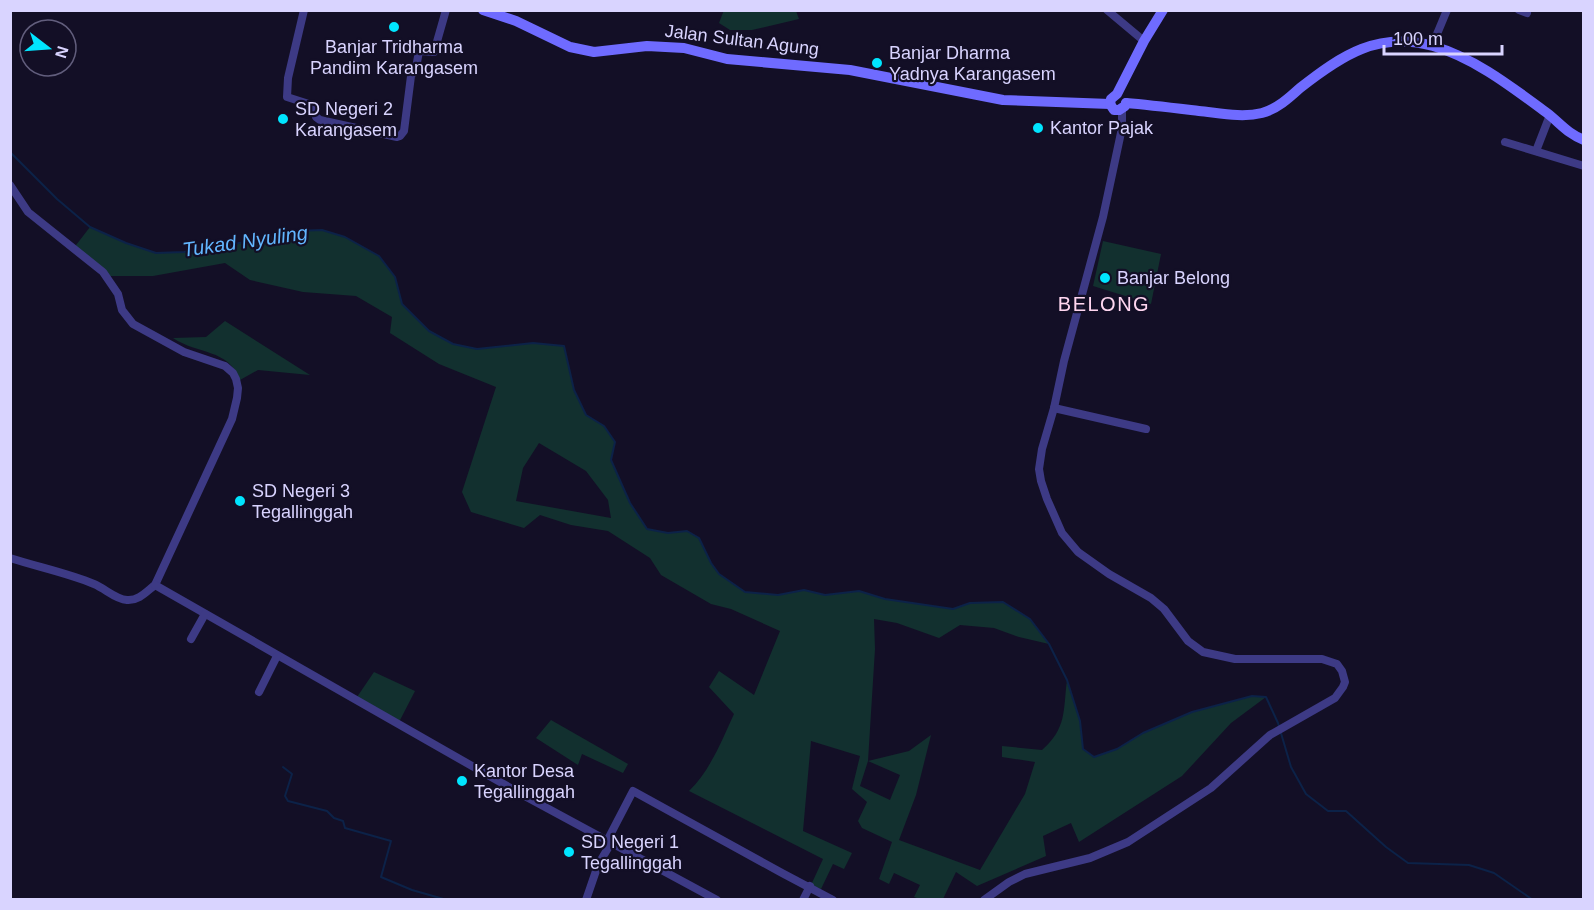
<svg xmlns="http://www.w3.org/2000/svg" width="1594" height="910" viewBox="0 0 1594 910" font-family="Helvetica,sans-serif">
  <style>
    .green { fill: #12302f; fill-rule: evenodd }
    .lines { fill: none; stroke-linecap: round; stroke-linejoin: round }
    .stream { stroke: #0c2248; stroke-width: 2 }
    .street { stroke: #3d3a85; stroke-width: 8 }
    .secondary { stroke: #6f6bff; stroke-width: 10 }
    .poi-dot { fill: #00e5ff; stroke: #130f26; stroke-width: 2 }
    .labels { text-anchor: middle; stroke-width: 4.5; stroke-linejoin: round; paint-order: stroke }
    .street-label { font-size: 18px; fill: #d9d4ff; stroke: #130f26 }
    .poi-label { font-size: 18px; fill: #d9d4ff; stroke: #130f26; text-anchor: start }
    .water-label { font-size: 20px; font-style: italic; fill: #62b6ff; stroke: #130f26 }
    .neighbourhood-label { font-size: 20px; letter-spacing: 1.5px; fill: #ffd6f0; stroke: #130f26 }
  </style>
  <rect width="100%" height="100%" fill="#130f26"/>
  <g class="green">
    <polygon points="724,10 796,11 799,19 752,30 730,30 719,23"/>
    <path d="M 90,227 L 126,243 L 156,253 L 184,252 L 263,239 L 295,231 L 322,230 L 345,237 L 379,256 L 395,277 L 402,304 L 429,330 L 453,344 L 477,349 L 533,343 L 564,346 L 574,390 L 586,415 L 604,426 L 615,442 L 611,460 L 630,503 L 647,529 L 668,533 L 687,531 L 699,538 L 711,563 L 719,574 L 745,592 L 778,595 L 804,590 L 825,595 L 859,591 L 885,599 L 953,609 L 970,603 L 1003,602 L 1030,619 L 1049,644 L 1019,637 L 994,628 L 960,625 L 939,638 L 897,623 L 874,619 L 875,649 L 868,761 L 909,751 L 931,735 L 916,795 L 899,840 L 980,870 L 1025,794 L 1035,762 L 1002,757 L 1002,746 L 1042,750 C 1067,728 1063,711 1067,680 L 1080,721 L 1083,749 L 1094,757 L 1117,749 L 1143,733 L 1192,712 L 1252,696 L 1266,697 L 1231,723 L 1182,776 L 1079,842 L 1071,823 L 1043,836 L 1046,856 L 977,886 L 956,872 L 943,899 L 920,899 L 914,897 L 920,885 L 894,873 L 889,884 L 879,879 L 892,842 L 862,828 L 858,821 L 867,802 L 852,789 L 860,756 L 811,741 L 803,831 L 852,853 L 844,869 L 833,864 L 821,889 L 811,885 L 823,859 L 689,791 C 710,771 722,740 734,714 L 709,687 L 719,671 L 754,695 L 780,631 L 731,609 L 711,604 L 661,575 L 650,558 L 608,531 L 571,525 L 540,515 L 524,528 L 471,512 L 462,492 L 496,387 L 439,364 L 390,333 L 392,317 L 356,296 L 303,292 L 250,280 L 225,263 L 153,276 L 102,276 L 73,249 ZM 539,443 L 586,471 L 608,500 L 611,518 L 516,501 L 523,468 ZM 868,761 L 900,775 L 890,800 L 860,786 Z"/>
    <polygon points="1103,241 1161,254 1151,304 1093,286"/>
    <path d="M 225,321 L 310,375 L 258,370 L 240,380 C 228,348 198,355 173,338 L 206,337 Z"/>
    <polygon points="374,672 415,691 398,724 355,700"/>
    <polygon points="551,720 628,764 623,773 582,754 578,765 536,738"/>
  </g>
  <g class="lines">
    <g class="stream">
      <polyline points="10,152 57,199 90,227 126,243 156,253 184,252 263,239 295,231 322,230 345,237 379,256 395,277 402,304 429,331 453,344 477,349 533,343 564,346 574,390 586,415 604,426 615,442 611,460 630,503 647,529 668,533 687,531 699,538 711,563 719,574 745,592 778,595 804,590 825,595 859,591 885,599 953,609 970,603 1003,602 1030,619 1049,644 1067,680 1080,721 1083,749 1094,757 1117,749 1143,733 1192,712 1252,696 1266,697 1278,723 1291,767 1306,794 1328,811 1346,811 1386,847 1408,863 1469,865 1494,873 1533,900"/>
      <polyline points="283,767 292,774 285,796 288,801 327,811 334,818 343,821 345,828 391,841 381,877 412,890 447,900"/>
    </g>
    <g class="street">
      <polyline points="304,10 288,78 287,97 312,105 316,117 320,120 397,137 400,136 404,131 411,76 416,68 419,51 434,52 446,10"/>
      <polyline points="1107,10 1144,41"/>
      <polyline points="1519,10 1527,13"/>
      <polyline points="1432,46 1447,10"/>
      <polyline points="1505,142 1584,166"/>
      <polyline points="1536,151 1550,115"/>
      <path d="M 10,185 L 28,212 L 103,272 L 118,294 L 122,310 L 133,324 L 184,352 L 225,366 L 233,373 L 236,379 L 238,388 L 237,398 L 232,419 L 155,585 C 147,591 139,601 127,600 C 115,599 106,589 94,584 C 68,573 38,567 10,558"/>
      <polyline points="1054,408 1146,429"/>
      <polyline points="155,585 521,794 717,900"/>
      <polyline points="191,639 205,614"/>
      <polyline points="259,692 277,656"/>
      <polyline points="607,841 633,791 782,873 833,900"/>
      <polyline points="586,900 598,865 611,843"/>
      <polyline points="803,900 810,886"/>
      <polyline points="984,900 1009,882 1025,874 1090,858 1128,842 1211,788 1270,735 1335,698 1343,687 1345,682 1342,671 1337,664 1322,659 1235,659 1203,652 1188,641 1164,609 1151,598 1109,574 1078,552 1062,533 1047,499 1041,481 1039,469 1042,449 1054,408 1064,361 1103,217 1122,128 1122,109"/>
    </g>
    <g class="secondary">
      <polyline points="483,10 516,21 570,47 594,52 647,46 684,48 727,59 850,70 1003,100 1110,104"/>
      <path d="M 1126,103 C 1150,105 1174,108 1199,111 C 1219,113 1242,118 1262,113 C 1277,109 1289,98 1300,88 C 1342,55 1378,31 1433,46 C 1475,58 1513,88 1547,113 C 1560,123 1568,134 1584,140"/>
      <polyline points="1110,104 1111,99 1117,94 1144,41 1163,10"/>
      <polyline points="1110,104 1114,110 1119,110 1125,106 1126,103"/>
    </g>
  </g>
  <g class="poi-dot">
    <circle cx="394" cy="27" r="6"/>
    <circle cx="877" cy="63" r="6"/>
    <circle cx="283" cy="119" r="6"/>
    <circle cx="1038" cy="128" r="6"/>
    <circle cx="1105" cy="278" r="6"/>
    <circle cx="240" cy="501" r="6"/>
    <circle cx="462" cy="781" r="6"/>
    <circle cx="569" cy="852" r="6"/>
  </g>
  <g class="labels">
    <g class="street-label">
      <text transform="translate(742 40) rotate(7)" y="6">Jalan Sultan Agung</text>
    </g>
    <g class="poi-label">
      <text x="394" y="53" text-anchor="middle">Banjar Tridharma<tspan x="394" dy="21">Pandim Karangasem</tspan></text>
      <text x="889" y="59">Banjar Dharma<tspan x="889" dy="21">Yadnya Karangasem</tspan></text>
      <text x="295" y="115">SD Negeri 2<tspan x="295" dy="21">Karangasem</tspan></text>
      <text x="1050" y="134">Kantor Pajak</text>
      <text x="1117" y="284">Banjar Belong</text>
      <text x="252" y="497">SD Negeri 3<tspan x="252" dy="21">Tegallinggah</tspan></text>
      <text x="474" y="777">Kantor Desa<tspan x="474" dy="21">Tegallinggah</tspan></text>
      <text x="581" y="848">SD Negeri 1<tspan x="581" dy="21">Tegallinggah</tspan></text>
    </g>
    <g class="water-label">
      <text transform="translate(245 241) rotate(-8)" y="7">Tukad Nyuling</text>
    </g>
    <g class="neighbourhood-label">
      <text x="1104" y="311">BELONG</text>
    </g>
  </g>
  <rect width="1594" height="910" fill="none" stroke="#d9d4ff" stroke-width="24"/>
  <g transform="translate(48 48) rotate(107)"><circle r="28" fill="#130f26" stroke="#625e7d" stroke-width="1.5"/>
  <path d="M0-4.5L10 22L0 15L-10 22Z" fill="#00e5ff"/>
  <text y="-9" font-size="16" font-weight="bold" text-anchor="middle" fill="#d9d4ff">N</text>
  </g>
  <path d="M1384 45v9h118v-9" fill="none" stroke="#d9d4ff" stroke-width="3"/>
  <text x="1393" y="45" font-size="18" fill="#d9d4ff" stroke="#130f26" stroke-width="4.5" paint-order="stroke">100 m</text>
</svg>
